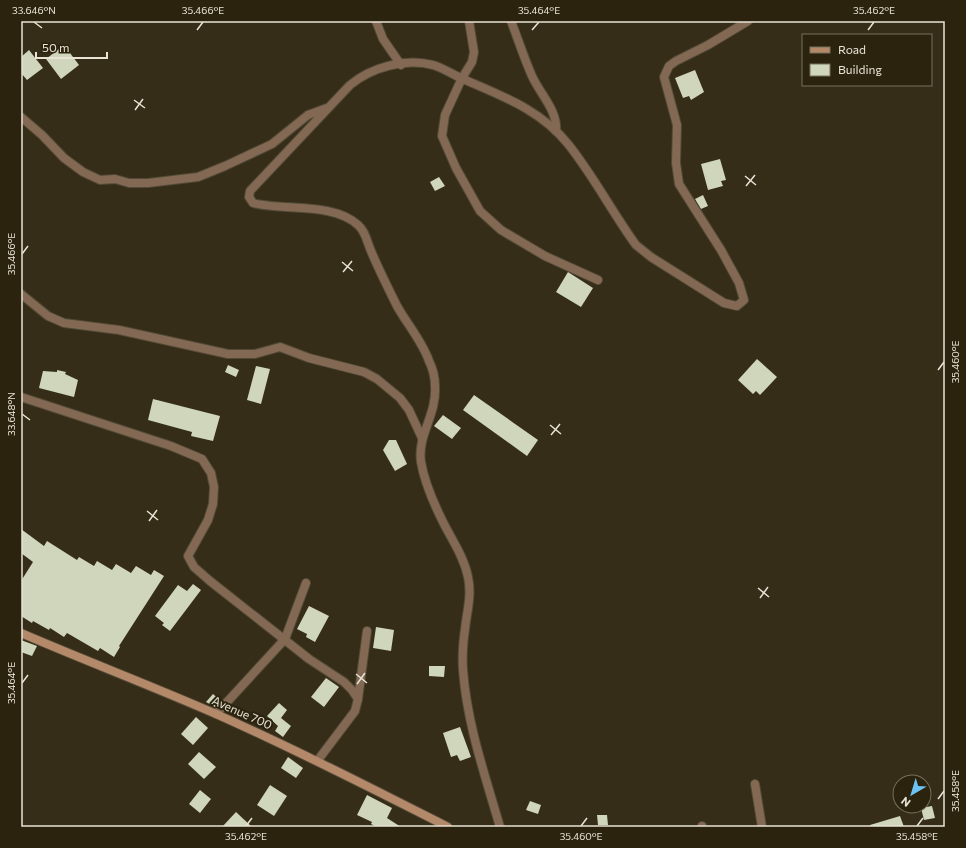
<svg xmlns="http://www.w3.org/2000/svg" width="966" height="848" viewBox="0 0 966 848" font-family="Commissioner,sans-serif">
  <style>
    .building { fill: #cfd6bb }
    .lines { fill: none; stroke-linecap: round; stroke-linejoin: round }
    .minor-casing { stroke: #524a36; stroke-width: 10 }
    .secondary-casing { stroke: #524a36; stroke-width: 10 }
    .minor { stroke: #836954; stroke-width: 8 }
    .secondary { stroke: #b38969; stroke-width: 8 }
    .ticks { fill: none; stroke: #e8e3d6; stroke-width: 1.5 }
    .labels { text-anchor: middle; stroke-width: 4; stroke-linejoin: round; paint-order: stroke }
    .street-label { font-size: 12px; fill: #e8e3d6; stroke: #2b230e }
    .neatline { fill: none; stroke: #e8e3d6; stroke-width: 1.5 }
    .ticks-label { font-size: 10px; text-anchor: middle; fill: #e8e3d6 }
  </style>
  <rect width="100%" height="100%" fill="#352d17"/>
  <g class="building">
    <polygon points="64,45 79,65 61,79 46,59"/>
    <polygon points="29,50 43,68 27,80 21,73 21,57"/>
    <polygon points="695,70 704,92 691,100 689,96 683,98 675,78"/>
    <polygon points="720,159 726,180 721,181 723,186 708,190 701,164"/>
    <polygon points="439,177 445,186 435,191 430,182"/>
    <polygon points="703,195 708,206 701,209 695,199"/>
    <polygon points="568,272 593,288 581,307 556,292"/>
    <polygon points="757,359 777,377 760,395 756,391 753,394 738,380"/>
    <polygon points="228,365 239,370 236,377 225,372"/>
    <polygon points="256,366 270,369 261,404 247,400"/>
    <polygon points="57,370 66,372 65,374 78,380 74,397 39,388 43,371 57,372"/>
    <polygon points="474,395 538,440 527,456 463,410"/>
    <polygon points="153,399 220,416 213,441 191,436 192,432 148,420"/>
    <polygon points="443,415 461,428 452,439 434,426"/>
    <polygon points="389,440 396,440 407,464 395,471 383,450"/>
    <polygon points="21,529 44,546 47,541 77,560 79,557 94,566 97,561 112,570 116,564 131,573 136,566 151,575 154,570 164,576 119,646 120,647 114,657 100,648 98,651 67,633 64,637 50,628 49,630 33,621 32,623 21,616 21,581 33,562 21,553"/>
    <polygon points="193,584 201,590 170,631 162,625 164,623 155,616 178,585 187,591"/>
    <polygon points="309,606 329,616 315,642 306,637 307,634 297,629"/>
    <polygon points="376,627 394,630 391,651 373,648"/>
    <polygon points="21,640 37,646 32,656 21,652"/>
    <polygon points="429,666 445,666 444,677 429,676"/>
    <polygon points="326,678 339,687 324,707 311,697"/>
    <polygon points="213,694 221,701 215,707 206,702"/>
    <polygon points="279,703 287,710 281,718 291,726 283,737 275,731 278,726 267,716"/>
    <polygon points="196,717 208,728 193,745 181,734"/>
    <polygon points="460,727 471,757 460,761 457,755 451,757 443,733"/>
    <polygon points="199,752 216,767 204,779 188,764"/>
    <polygon points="288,757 303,768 296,778 281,768"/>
    <polygon points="270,785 287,796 274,816 257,805"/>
    <polygon points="200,790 211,799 200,813 189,804"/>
    <polygon points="367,795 392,808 387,818 401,827 377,827 371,824 372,822 357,815"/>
    <polygon points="530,801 541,805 538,814 526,810"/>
    <polygon points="932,806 935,818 924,820 921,808"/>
    <polygon points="236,812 252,827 222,827"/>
    <polygon points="597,815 607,815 608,825 598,825"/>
    <polygon points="900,816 904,827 870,827 870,825"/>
  </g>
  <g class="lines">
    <g class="minor-casing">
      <g id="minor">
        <polyline points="376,21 383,39 401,65"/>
        <polyline points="469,21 474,52 472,62 462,78 445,115 442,136 456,168 480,211 501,230 545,256 598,280"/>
        <path d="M 511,21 C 518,39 524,58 532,76 C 540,94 558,111 556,131"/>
        <polyline points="21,117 42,135 64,158 83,172 100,180 115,179 129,183 148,183 198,177 225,166 272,144 308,115 327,108"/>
        <polyline points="21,294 48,316 64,323 119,330 228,354 255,354 280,347 309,358 364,372 377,379 400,398 409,410 422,438"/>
        <polyline points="21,397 171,446 202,459 211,473 214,487 213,504 208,520 188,556 194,567 210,581 309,659 344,682 352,690 358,699 355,711 318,760"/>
        <polyline points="358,699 367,631"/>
        <polyline points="216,714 285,639 306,583"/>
        <polyline points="755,784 762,827"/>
        <path d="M 500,827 C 485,775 467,724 463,670 C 462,656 463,643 465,629 C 467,611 472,595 468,577 C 464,557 452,540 443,522 C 435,506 424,480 421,462 C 417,435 437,415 435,386 C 435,378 433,369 429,361 C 422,341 407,324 397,306 C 388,288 379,270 371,251 C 367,242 366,232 358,225 C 334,202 283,211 253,203 L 249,197 L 250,191 L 350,85 C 372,67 405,58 433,65 C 443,68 454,75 463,79 C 502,96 541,110 568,144 C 593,175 612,212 636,245 L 651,257 L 724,303 L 737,306 L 744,300 L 739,283 L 721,250 L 679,184 L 676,163 L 677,125 L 664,77 L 669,66 L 676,61 L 708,45 L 748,21"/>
        <polyline points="702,827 702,826"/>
      </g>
    </g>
    <g class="secondary-casing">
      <path id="secondary" d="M 21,633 C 86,661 152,686 216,714 C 295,749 371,788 448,827"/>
    </g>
    <use href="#minor" class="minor"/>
    <use href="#secondary" class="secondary"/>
  </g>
  <path class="ticks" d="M 34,22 L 42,28M 197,30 L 203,22M 532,30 L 539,22M 868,30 L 874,22M 134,100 L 145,108M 135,110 L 143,99M 745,176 L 756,185M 746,186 L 755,175M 22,254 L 28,246M 342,262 L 353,271M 343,272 L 352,261M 938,370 L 944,362M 22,414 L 30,420M 550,425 L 561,434M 551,435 L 560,424M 147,511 L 158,520M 149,521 L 157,510M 758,588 L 769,597M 760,598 L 768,587M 356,674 L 367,683M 22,683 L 28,675M 357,684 L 365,673M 938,799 L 944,791M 246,826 L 252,818M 581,826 L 587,818M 917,826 L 923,818"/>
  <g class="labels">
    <g class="street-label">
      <text transform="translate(242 713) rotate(24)" y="4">Avenue 700</text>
    </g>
  </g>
  <rect width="966" height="848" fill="none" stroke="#2b230e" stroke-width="44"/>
  <rect x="802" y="34" width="130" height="52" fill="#2b230e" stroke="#77705e"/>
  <rect x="810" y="47" width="20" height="6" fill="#b38969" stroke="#77705e"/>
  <text x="838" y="54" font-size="12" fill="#e8e3d6">Road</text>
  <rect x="810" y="64" width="20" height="12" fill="#cfd6bb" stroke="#77705e"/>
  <text x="838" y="74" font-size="12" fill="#e8e3d6">Building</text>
  <g transform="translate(912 794) rotate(218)"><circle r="19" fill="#2b230e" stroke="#77705e"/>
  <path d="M0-3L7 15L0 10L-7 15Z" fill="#6cc3f2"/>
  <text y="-6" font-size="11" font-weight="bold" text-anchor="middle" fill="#e8e3d6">N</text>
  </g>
  <path d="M36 52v6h71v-6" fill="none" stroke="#e8e3d6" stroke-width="2"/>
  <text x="42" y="52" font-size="12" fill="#e8e3d6" stroke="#2b230e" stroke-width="3" paint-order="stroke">50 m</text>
  <rect x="22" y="22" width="922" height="804" class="neatline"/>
  <g class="ticks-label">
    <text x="34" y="14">33.646°N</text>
    <text x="203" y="14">35.466°E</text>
    <text x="539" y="14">35.464°E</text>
    <text x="874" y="14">35.462°E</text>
    <text transform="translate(11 254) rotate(-90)" y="4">35.466°E</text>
    <text transform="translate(955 362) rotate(-90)" y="4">35.460°E</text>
    <text transform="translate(11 414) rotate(-90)" y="4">33.648°N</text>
    <text transform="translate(11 683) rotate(-90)" y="4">35.464°E</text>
    <text transform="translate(955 791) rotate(-90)" y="4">35.458°E</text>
    <text x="246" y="840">35.462°E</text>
    <text x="581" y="840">35.460°E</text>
    <text x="917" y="840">35.458°E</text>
  </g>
</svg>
